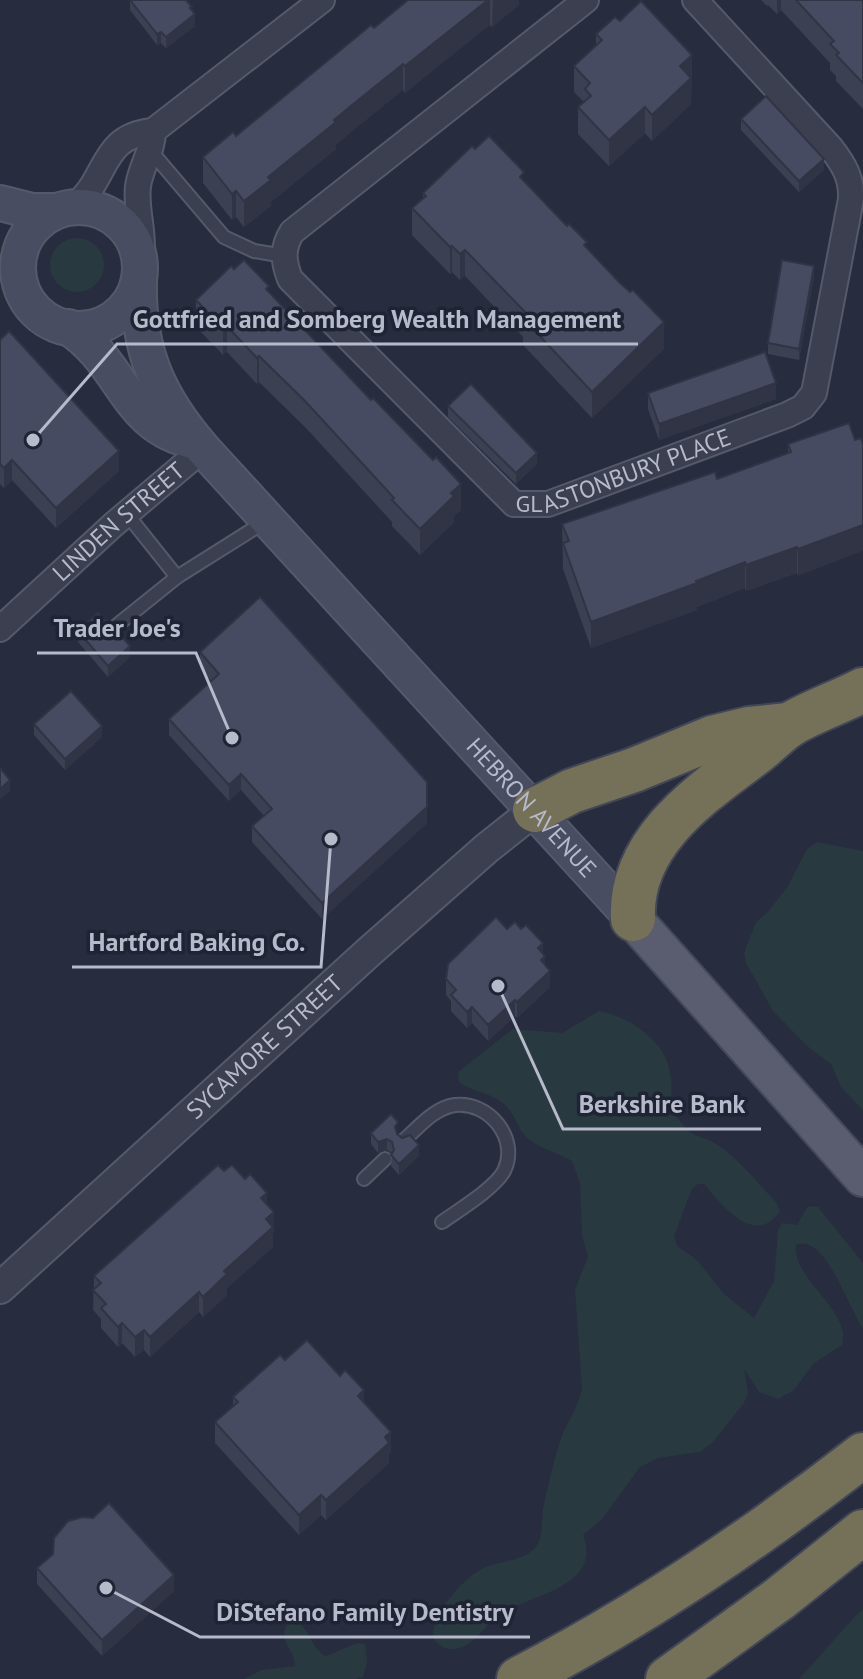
<svg xmlns="http://www.w3.org/2000/svg" width="863" height="1679" viewBox="0 0 863 1679" font-family="'PT Sans',sans-serif">
  <style>
    .green { fill: #293940 }
    .lines { fill: none; stroke-linecap: round; stroke-linejoin: round }
    .service-casing { stroke: #555a6a; stroke-width: 16 }
    .minor-casing { stroke: #555a6a; stroke-width: 28 }
    .tertiary-casing { stroke: #555a6a; stroke-width: 34 }
    .secondary-casing { stroke: #555a6a; stroke-width: 38 }
    .primary-casing { stroke: #444859; stroke-width: 42 }
    .motorway-casing { stroke: #424757; stroke-width: 48 }
    .service { stroke: #3b3f4f; stroke-width: 12 }
    .minor { stroke: #3b3f4f; stroke-width: 24 }
    .tertiary { stroke: #3b3f4f; stroke-width: 30 }
    .secondary { stroke: #494d62; stroke-width: 34 }
    .primary { stroke: #595d6f; stroke-width: 38 }
    .motorway { stroke: #757058; stroke-width: 44 }
    .wall { fill: #3c4053 }
    .shaded-wall { fill: #313444 }
    .building { fill: #464b61; stroke: #313444; stroke-width: 2 }
    .labels { text-anchor: middle; stroke-width: 7; stroke-linejoin: round; paint-order: stroke }
    .street-label { font-size: 24px; fill: #b7baca; stroke: #1f2435 }
    .leader { fill: none; stroke: #b7baca; stroke-width: 3 }
    .callout-dot { fill: #b7baca; stroke: #1f2435; stroke-width: 3 }
    .callout-label { font-size: 26px; text-anchor: middle; font-weight: bold; fill: #b7baca; stroke: #1f2435; stroke-width: 7; stroke-linejoin: round; paint-order: stroke }
  </style>
  <rect width="100%" height="100%" fill="#272c3f"/>
  <g class="green">
    <circle cx="77" cy="265" r="27"/>
    <polygon points="817,842 863,851 863,1110 841,1087 831,1064 807,1046 773,1011 746,963 744,953 756,922 767,913 788,886 807,849"/>
    <path d="M 599,1011 C 628,1016 665,1040 670,1072 C 675,1098 664,1105 686,1128 C 693,1137 704,1137 713,1142 C 737,1156 757,1183 776,1202 L 780,1211 C 755,1248 722,1205 704,1184 L 698,1184 L 692,1189 L 674,1236 L 677,1246 L 697,1260 L 724,1294 L 754,1318 L 774,1281 L 778,1230 L 782,1223 L 797,1225 L 808,1206 L 818,1207 L 863,1263 L 863,1328 C 849,1310 825,1232 796,1245 C 791,1278 853,1312 842,1345 L 814,1363 L 794,1390 L 778,1399 L 759,1392 L 744,1369 L 748,1393 L 744,1403 L 713,1442 L 700,1452 L 658,1458 L 640,1467 L 602,1519 L 583,1535 C 604,1589 525,1595 498,1616 C 484,1627 471,1649 453,1649 C 444,1650 437,1644 433,1637 C 433,1613 461,1580 482,1569 C 497,1561 519,1562 533,1550 C 546,1538 540,1519 544,1504 C 549,1482 554,1459 561,1438 C 568,1421 579,1406 582,1388 L 575,1290 L 588,1256 L 582,1236 L 580,1183 L 572,1161 C 559,1153 536,1147 526,1137 C 517,1128 515,1113 505,1105 C 493,1093 474,1093 459,1082 L 458,1072 L 513,1029 L 562,1033 Z"/>
    <path d="M 863,1609 L 863,1679 L 799,1679 C 821,1656 840,1631 863,1609 Z"/>
    <path d="M 296,1621 C 311,1630 310,1648 326,1656 L 357,1643 L 365,1644 L 367,1662 L 363,1677 L 356,1679 L 244,1679 L 262,1670 L 295,1666 C 295,1648 276,1641 288,1623 Z"/>
  </g>
  <g class="lines">
    <g class="service-casing">
      <g id="service">
        <polyline points="150,150 224,237 254,251 284,256"/>
        <polyline points="126,513 177,577"/>
        <polyline points="116,626 177,577 266,521"/>
        <path d="M 404,1140 C 419,1127 434,1108 455,1105 C 488,1101 520,1138 504,1171 C 495,1188 459,1210 442,1222"/>
        <polyline points="364,1179 385,1159"/>
      </g>
    </g>
    <g class="minor-casing">
      <g id="minor">
        <path id="s1" d="M 586,0 L 292,232 C 282,248 283,261 290,279 L 514,504 L 548,504 L 787,415 L 803,407 L 814,393 L 851,199 C 852,178 844,165 831,148 L 695,0"/>
        <path d="M 73,207 C 109,180 99,136 153,131 L 322,0"/>
        <path d="M 140,262 C 146,235 135,211 138,186 C 141,166 153,151 153,131"/>
        <path id="s2" d="M 0,629 L 113,525 L 203,449"/>
      </g>
    </g>
    <g class="tertiary-casing">
      <g id="tertiary">
        <path id="s3" d="M 0,1288 L 370,951 L 487,848 L 535,810"/>
      </g>
    </g>
    <g class="secondary-casing">
      <g id="secondary">
        <polyline points="0,203 32,211 56,211"/>
        <circle cx="79" cy="268" r="61"/>
        <path id="s4" d="M 139,280 C 137,350 158,397 203,449 L 633,919"/>
        <path d="M 68,327 C 126,365 123,427 197,442"/>
      </g>
    </g>
    <g class="primary-casing">
      <polyline id="primary" points="633,919 863,1177"/>
    </g>
    <g class="motorway-casing">
      <g id="motorway">
        <polyline points="535,810 572,791 634,770 712,738 749,729 789,725"/>
        <path d="M 633,919 C 629,843 698,796 753,755 C 766,746 778,732 791,724 C 813,711 840,702 863,690"/>
        <path d="M 519,1679 C 641,1616 754,1540 863,1455"/>
        <polyline points="668,1679 779,1599 863,1532"/>
      </g>
    </g>
    <use href="#service" class="service"/>
    <use href="#minor" class="minor"/>
    <use href="#tertiary" class="tertiary"/>
    <use href="#secondary" class="secondary"/>
    <use href="#primary" class="primary"/>
    <use href="#motorway" class="motorway"/>
  </g>
  <g class="wall">
    <polygon points="130,0 192,11 195,26 166,48 161,43 157,45 130,10"/>
    <polygon points="406,0 519,0 519,5 492,27 490,25 472,38 405,93 403,90 352,131 336,145 336,149 271,202 271,206 244,227 236,217 232,220 203,183 203,157 236,136 374,28 406,1"/>
    <polygon points="761,0 863,0 863,109 836,81 836,76 830,70 830,63 781,10 777,14 768,5 767,6"/>
    <polygon points="620,21 692,55 691,104 652,141 645,133 609,166 578,134 578,107 584,102 574,92 574,66 596,45 596,34"/>
    <polygon points="741,119 824,170 799,192 741,130"/>
    <polygon points="475,149 524,181 587,248 664,349 592,418 523,345 523,337 465,276 460,280 452,272 450,274 412,235 412,208 423,199 423,193"/>
    <polygon points="234,269 269,292 461,510 454,516 454,522 420,555 392,526 392,522 306,428 259,382 257,384 227,352 223,355 196,327 196,300"/>
    <polygon points="814,277 799,360 768,354 768,343"/>
    <polygon points="0,340 119,471 56,528 12,480 4,488 0,484"/>
    <polygon points="648,393 776,399 659,440 648,409"/>
    <polygon points="448,406 537,464 516,484 448,417"/>
    <polygon points="849,423 798,576 797,573 746,591 745,588 697,607 697,610 591,648 563,569 562,524 717,479 788,453 788,444"/>
    <polygon points="78,631 130,657 108,677 78,642"/>
    <polygon points="200,652 427,823 322,919 252,842 252,826 264,816 241,790 229,801 169,735 169,719 211,681 200,668"/>
    <polygon points="34,724 102,737 65,770 34,735"/>
    <polygon points="543,953 550,987 517,1018 515,1016 488,1041 472,1023 467,1028 451,1011 451,1001 446,995 446,979"/>
    <polygon points="371,1133 398,1133 397,1135 419,1156 399,1175 391,1166 392,1153 387,1150 378,1153 371,1144"/>
    <polygon points="224,1171 267,1204 274,1232 273,1233 273,1247 227,1288 227,1295 203,1317 199,1312 150,1357 144,1350 135,1357 122,1343 118,1347 101,1328 101,1319 93,1310 94,1276"/>
    <polygon points="285,1360 364,1403 391,1452 389,1453 389,1463 326,1520 321,1515 299,1535 215,1443 215,1422 233,1406 233,1397"/>
    <polygon points="93,1518 174,1591 102,1656 37,1584 37,1568"/>
  </g>
  <g class="shaded-wall">
    <polygon points="488,0 490,0 490,25 405,93 405,66"/>
    <polygon points="493,0 519,0 519,5 492,27"/>
    <polygon points="777,0 781,0 781,10 777,14"/>
    <polygon points="192,7 192,17 195,14 195,26 166,48 166,37"/>
    <polygon points="161,32 161,43 157,45 157,34"/>
    <polygon points="692,55 691,104 652,141 652,115 680,66"/>
    <polygon points="403,64 403,90 352,131 336,145 336,149 271,202 271,206 244,227 244,201 268,177 352,105"/>
    <polygon points="645,107 645,133 609,166 609,140"/>
    <polygon points="824,159 824,170 799,192 799,181"/>
    <polygon points="236,191 236,217 232,220 232,194"/>
    <polygon points="452,246 452,272 450,274 450,247"/>
    <polygon points="465,250 465,276 460,280 460,254"/>
    <polygon points="814,266 814,277 799,360 799,349"/>
    <polygon points="664,322 664,349 592,418 592,392"/>
    <polygon points="227,326 227,352 223,355 223,329"/>
    <polygon points="259,356 259,382 257,384 257,358"/>
    <polygon points="776,383 776,399 659,440 659,424"/>
    <polygon points="119,451 119,471 56,528 56,508"/>
    <polygon points="537,453 537,464 516,484 516,473"/>
    <polygon points="12,460 12,480 4,488 4,468"/>
    <polygon points="461,484 461,510 454,516 454,522 420,555 420,529 451,493"/>
    <polygon points="863,525 863,551 798,576 798,549"/>
    <polygon points="797,547 797,573 746,591 746,565"/>
    <polygon points="745,562 745,588 697,607 697,610 591,648 591,622"/>
    <polygon points="130,646 130,657 108,677 108,666"/>
    <polygon points="102,726 102,737 65,770 65,759"/>
    <polygon points="241,774 241,790 229,801 229,785"/>
    <polygon points="10,780 10,791 0,800 0,789"/>
    <polygon points="427,782 427,823 322,919 322,903"/>
    <polygon points="543,943 543,958 545,956 545,972 541,976 538,948"/>
    <polygon points="550,971 550,987 517,1018 517,1002"/>
    <polygon points="515,1000 515,1016 488,1041 488,1025"/>
    <polygon points="472,1007 472,1023 467,1028 467,1012"/>
    <polygon points="387,1139 387,1150 378,1153 378,1142"/>
    <polygon points="419,1145 419,1156 399,1175 399,1164"/>
    <polygon points="267,1193 267,1213 261,1198"/>
    <polygon points="274,1212 273,1247 227,1288 227,1295 203,1317 203,1297 266,1219"/>
    <polygon points="199,1292 199,1312 150,1357 150,1337"/>
    <polygon points="122,1323 122,1343 118,1347 118,1327"/>
    <polygon points="144,1330 144,1350 135,1357 135,1337"/>
    <polygon points="364,1390 364,1411 358,1396"/>
    <polygon points="391,1432 391,1452 389,1453 389,1463 326,1520 326,1500"/>
    <polygon points="321,1495 321,1515 299,1535 299,1515"/>
    <polygon points="174,1575 174,1591 102,1656 102,1640"/>
  </g>
  <g class="building">
    <polygon points="130,0 186,0 192,7 190,8 195,14 166,37 161,32 157,34"/>
    <polygon points="408,0 488,0 405,66 403,64 352,105 334,120 336,122 268,177 271,180 244,201 236,191 232,194 203,157 233,132 236,136 371,25 374,28"/>
    <polygon points="796,0 863,0 863,83 836,55 839,53 830,44 834,41"/>
    <polygon points="641,1 692,55 680,66 691,78 652,115 645,107 609,140 578,107 591,96 585,89 590,83 574,66 602,40 596,34 615,17 620,21"/>
    <polygon points="766,96 824,159 799,181 741,119"/>
    <polygon points="489,136 524,172 520,177 567,226 569,224 587,242 584,245 619,282 630,292 633,290 664,322 592,392 523,318 527,314 465,250 460,254 452,246 450,247 412,208 426,196 423,193 472,146 475,149"/>
    <polygon points="244,260 269,286 266,289 371,400 373,398 433,460 436,457 461,484 451,493 454,496 420,529 392,500 394,498 306,402 259,356 257,358 227,326 223,329 196,300 231,266 234,269"/>
    <polygon points="782,260 814,266 799,349 768,343"/>
    <polygon points="9,331 119,451 56,508 12,460 4,468 0,464 0,340"/>
    <polygon points="765,352 776,383 659,424 648,393"/>
    <polygon points="471,384 537,453 516,473 448,406"/>
    <polygon points="849,423 855,440 861,438 863,445 863,525 798,549 797,547 746,565 745,562 696,581 697,583 591,622 563,543 569,541 562,524 715,472 717,479 791,452 788,444"/>
    <polygon points="260,597 427,782 427,807 322,903 252,826 272,809 241,774 229,785 169,719 219,674 200,652"/>
    <polygon points="98,613 105,621 107,620 130,646 108,666 78,631"/>
    <polygon points="71,691 102,726 65,759 34,724"/>
    <polygon points="0,768 10,780 0,789"/>
    <polygon points="496,917 507,929 515,922 521,929 526,925 543,943 538,948 545,956 541,960 550,971 517,1002 515,1000 488,1025 472,1007 467,1012 451,995 456,990 446,979 448,964"/>
    <polygon points="391,1114 398,1122 395,1127 397,1134 402,1138 410,1135 419,1145 399,1164 391,1155 394,1150 392,1142 387,1139 378,1142 371,1133"/>
    <polygon points="218,1165 224,1171 232,1165 245,1179 250,1174 267,1193 261,1198 274,1212 266,1219 273,1227 224,1271 227,1274 203,1297 199,1292 150,1337 144,1330 135,1337 122,1323 118,1327 101,1308 106,1304 93,1290 101,1283 94,1276"/>
    <polygon points="307,1340 340,1376 345,1370 364,1390 358,1396 391,1432 385,1437 389,1443 326,1500 321,1495 299,1515 215,1422 238,1402 233,1397 280,1355 285,1360"/>
    <polygon points="109,1503 174,1575 102,1640 37,1568 53,1554 54,1538 68,1521 83,1517 93,1518"/>
  </g>
  <g class="labels">
    <g class="street-label">
      <text dy="8" stroke="none"><textPath href="#s1" startOffset="856">GLASTONBURY PLACE</textPath></text>
      <text dy="8" stroke="none"><textPath href="#s2" startOffset="160">LINDEN STREET</textPath></text>
      <text dy="8" stroke="none"><textPath href="#s4" startOffset="672">HEBRON AVENUE</textPath></text>
      <text dy="8" stroke="none"><textPath href="#s3" startOffset="358">SYCAMORE STREET</textPath></text>
    </g>
  </g>
  <path class="leader" d="M33 440L117 344H638M232 738L196 653H37M331 839L321 967H72M498 986L563 1129H761M106 1588L200 1637H530"/>
  <g class="callout-dot">
    <circle cx="33" cy="440" r="8"/>
    <circle cx="232" cy="738" r="8"/>
    <circle cx="331" cy="839" r="8"/>
    <circle cx="498" cy="986" r="8"/>
    <circle cx="106" cy="1588" r="8"/>
  </g>
  <g class="callout-label">
    <text x="377" y="328">Gottfried and Somberg Wealth Management</text>
    <text x="117" y="637">Trader Joe's</text>
    <text x="197" y="951">Hartford Baking Co.</text>
    <text x="662" y="1113">Berkshire Bank</text>
    <text x="365" y="1621">DiStefano Family Dentistry</text>
  </g>
</svg>
